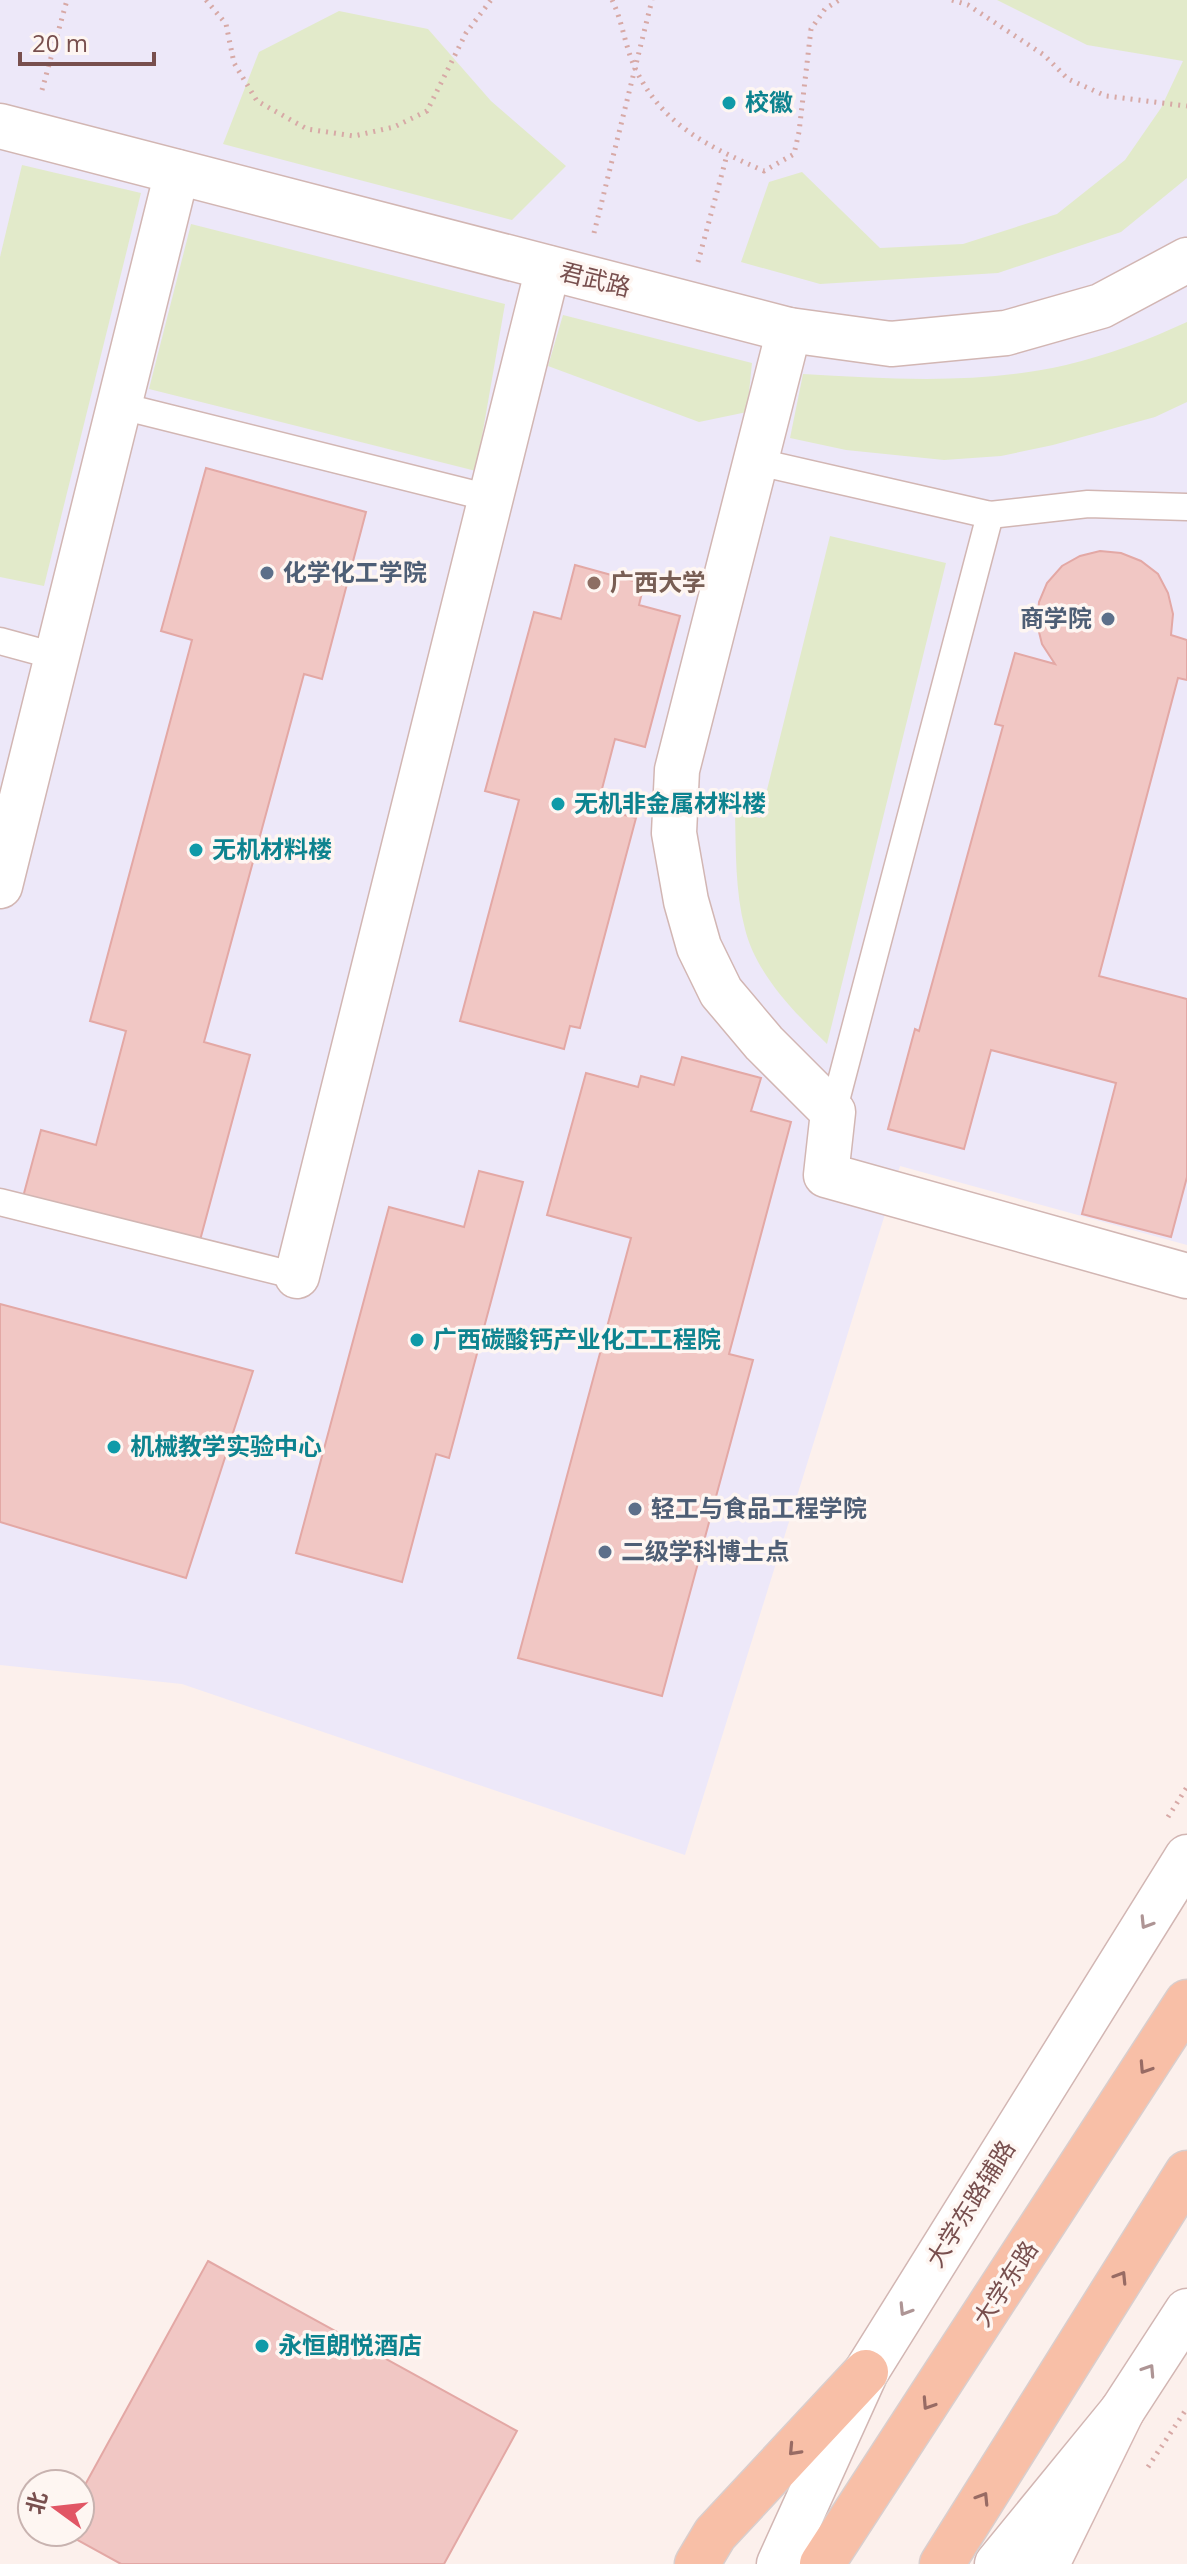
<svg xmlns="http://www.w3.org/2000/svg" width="1187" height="2564" viewBox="0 0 1187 2564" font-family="'Open Sans','Noto Sans SC',sans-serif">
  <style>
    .education { fill: #ede8f9 }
    .green { fill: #e2eaca }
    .building { fill: #f1c7c4; stroke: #e3a8a5; stroke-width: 2 }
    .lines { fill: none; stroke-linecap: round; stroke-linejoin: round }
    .service-casing { stroke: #d2b6b3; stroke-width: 29 }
    .minor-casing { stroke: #d2b6b3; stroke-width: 47 }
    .tertiary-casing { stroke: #d2b6b3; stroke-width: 47 }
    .secondary-casing { stroke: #d6b7b4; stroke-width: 47 }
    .primary-casing { stroke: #d9cecd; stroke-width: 47 }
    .path { stroke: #d7a9a6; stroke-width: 5; stroke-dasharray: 2 6; stroke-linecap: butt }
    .service { stroke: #fff; stroke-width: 26 }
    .minor { stroke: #fff; stroke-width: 44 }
    .tertiary { stroke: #fff; stroke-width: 44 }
    .secondary { stroke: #fff; stroke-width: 44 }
    .primary { stroke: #f8bfa7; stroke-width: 44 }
    .oneway { stroke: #ae9595 }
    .oneway2 { stroke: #986b64 }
    .culture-dot { fill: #0f9aa8; stroke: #fef6f2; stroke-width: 3 }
    .service-dot { fill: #5c6f8a; stroke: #fef6f2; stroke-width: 3 }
    .education-dot { fill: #8d6e63; stroke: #fef6f2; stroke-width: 3 }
    .labels { text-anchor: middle; stroke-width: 7; stroke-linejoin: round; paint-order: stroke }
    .culture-label { font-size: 24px; font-weight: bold; fill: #0d838f; stroke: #fef6f2; text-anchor: start }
    .street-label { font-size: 24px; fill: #784f4e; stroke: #fef6f2 }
    .service-label { font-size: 24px; font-weight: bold; fill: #4e5e75; stroke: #fef6f2; text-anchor: start }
    .education-label { font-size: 24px; font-weight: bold; fill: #785e54; stroke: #fef6f2; text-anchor: start }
  </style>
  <rect width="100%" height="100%" fill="#fcf0ec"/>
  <polygon class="education" points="0,0 1187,0 1187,1245 900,1166 685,1855 182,1684 0,1665"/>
  <g class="green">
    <polygon points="997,0 1187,0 1187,178 1121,232 998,273 820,284 741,262 769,182 802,172 880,248 963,244 1057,214 1125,160 1161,108 1183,61 1087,45"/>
    <polygon points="339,11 428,29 491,101 566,166 512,220 223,144 259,52"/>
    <polygon points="22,165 141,193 44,586 0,577 0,257"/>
    <polygon points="191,224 505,304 476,471 149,389"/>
    <polygon points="563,315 752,363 747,412 699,422 548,366"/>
    <path d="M 1187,322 L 1187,402 L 1155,417 L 1053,445 L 1001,456 L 944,460 L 846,450 L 790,438 L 803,374 C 890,379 979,385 1066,365 C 1108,355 1148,340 1187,322 Z"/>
    <path d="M 830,536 L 946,563 L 827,1044 C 795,1013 756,974 745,929 C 735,891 736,851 735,812 L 760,818 Z"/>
  </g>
  <g class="building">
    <polygon points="206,468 366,512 322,679 304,674 204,1042 250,1055 199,1244 23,1197 41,1130 96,1145 126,1031 90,1021 192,640 161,631"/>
    <polygon points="1100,551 1121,553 1141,561 1158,574 1168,593 1173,614 1171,635 1187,640 1187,680 1178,678 1099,976 1187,999 1187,1177 1171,1237 1082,1214 1116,1083 991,1050 964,1149 888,1129 915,1029 919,1031 1003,726 995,724 1015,653 1055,664 1042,644 1037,624 1039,602 1047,583 1062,566 1080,556"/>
    <polygon points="575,565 644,584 639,605 680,616 645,747 615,739 597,808 636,818 580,1028 570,1026 564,1049 460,1021 519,800 485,791 534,612 561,619"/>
    <polygon points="682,1057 761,1078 751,1111 791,1122 729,1354 753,1360 662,1696 518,1658 631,1238 547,1215 586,1073 638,1087 641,1076 674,1085"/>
    <polygon points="479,1171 523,1182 449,1458 436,1454 402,1582 296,1553 389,1207 464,1227"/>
    <polygon points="0,1304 253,1371 186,1578 0,1522"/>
    <polygon points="208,2261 517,2431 444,2564 121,2564 63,2532 80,2532 80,2494"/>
  </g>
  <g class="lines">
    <g class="service-casing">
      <g id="service">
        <polyline points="121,406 490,498"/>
        <polyline points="758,462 990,515 1088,504 1187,507"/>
        <polyline points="0,641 55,656"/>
        <polyline points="833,1112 990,515"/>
        <polyline points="0,1202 297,1276"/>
      </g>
    </g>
    <g class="minor-casing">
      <g id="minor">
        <polyline points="0,126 789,330 891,344 1006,333 1101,306 1187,260"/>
        <polyline points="789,330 677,770 674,833 686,901 699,947 721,992 764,1043 833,1112 826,1175 1187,1276"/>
        <path d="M 0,886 C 57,647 120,410 177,172"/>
        <polyline points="297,1276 548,268"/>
      </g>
    </g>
    <g class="tertiary-casing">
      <g id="tertiary">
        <polyline points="779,2564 866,2372 1187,1857"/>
        <polyline points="997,2564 1122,2411 1187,2311"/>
      </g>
    </g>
    <g class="secondary-casing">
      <polyline id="secondary" points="1047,2564 1122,2411"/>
    </g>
    <g class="primary-casing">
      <g id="primary">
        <polyline points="697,2564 715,2534 866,2372"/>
        <polyline points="822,2564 1187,2002"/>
        <polyline points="942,2564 1187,2173"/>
      </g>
    </g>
    <g class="path">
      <polyline points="206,0 226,24 234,63 257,101 307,129 354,136 394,127 427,111 466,33 491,0"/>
      <path d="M 612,0 C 623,22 625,48 636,70 C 664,127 710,147 764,171 L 794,154 L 799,132 L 811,29 L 825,9 L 839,0"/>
      <polyline points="952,0 968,5 1044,55 1068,79 1106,96 1187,106"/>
      <polyline points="42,90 67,0"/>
      <polyline points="594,233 652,0"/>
      <polyline points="698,262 727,155"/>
      <polyline points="1168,1817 1187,1787"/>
      <polyline points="1148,2467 1187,2408"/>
    </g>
    <use href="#service" class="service"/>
    <use href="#minor" class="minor"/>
    <use href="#tertiary" class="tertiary"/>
    <use href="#secondary" class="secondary"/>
    <use href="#primary" class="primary"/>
  </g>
  <defs><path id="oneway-chevron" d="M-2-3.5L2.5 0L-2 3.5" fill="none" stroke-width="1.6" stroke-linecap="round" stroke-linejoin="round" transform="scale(2)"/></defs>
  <g class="oneway">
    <use href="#oneway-chevron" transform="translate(1146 1923) rotate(122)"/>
    <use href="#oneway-chevron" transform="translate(905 2310) rotate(122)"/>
    <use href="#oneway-chevron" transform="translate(1149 2370) rotate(-57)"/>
  </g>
  <g class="oneway2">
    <use href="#oneway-chevron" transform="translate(1145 2068) rotate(123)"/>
    <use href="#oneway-chevron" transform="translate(1121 2277) rotate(-58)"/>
    <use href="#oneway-chevron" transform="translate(928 2404) rotate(123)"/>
    <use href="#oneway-chevron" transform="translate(794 2450) rotate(133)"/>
    <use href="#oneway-chevron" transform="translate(983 2498) rotate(-58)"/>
  </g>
  <g class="culture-dot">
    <circle cx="729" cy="103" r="8"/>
    <circle cx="558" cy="804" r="8"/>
    <circle cx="196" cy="850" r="8"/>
    <circle cx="417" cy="1340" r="8"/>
    <circle cx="114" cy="1447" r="8"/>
    <circle cx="262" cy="2346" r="8"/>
  </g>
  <g class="service-dot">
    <circle cx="267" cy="573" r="8"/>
    <circle cx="1108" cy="619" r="8"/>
    <circle cx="635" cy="1509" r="8"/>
    <circle cx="605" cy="1552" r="8"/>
  </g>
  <circle class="education-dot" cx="594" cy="583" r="8"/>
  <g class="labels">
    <g class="culture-label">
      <text x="745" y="111">校徽</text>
      <text x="574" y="812">无机非金属材料楼</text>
      <text x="212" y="858">无机材料楼</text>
      <text x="433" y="1348">广西碳酸钙产业化工工程院</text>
      <text x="130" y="1455">机械教学实验中心</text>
      <text x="278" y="2354">永恒朗悦酒店</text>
    </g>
    <g class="street-label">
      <text transform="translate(595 280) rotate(14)" y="8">君武路</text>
      <text transform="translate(971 2204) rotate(-58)" y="8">大学东路辅路</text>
      <text transform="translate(1006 2284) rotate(-57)" y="8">大学东路</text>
    </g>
    <g class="service-label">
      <text x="283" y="581">化学化工学院</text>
      <text x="1092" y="627" text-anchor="end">商学院</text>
      <text x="651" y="1517">轻工与食品工程学院</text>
      <text x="621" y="1560">二级学科博士点</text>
    </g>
    <g class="education-label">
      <text x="610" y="591">广西大学</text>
    </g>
  </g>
  <g transform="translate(56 2508) rotate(285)"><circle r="38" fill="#fef6f2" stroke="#c8b3b0" stroke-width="2"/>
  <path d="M0-6L14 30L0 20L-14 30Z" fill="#e15665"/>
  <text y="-12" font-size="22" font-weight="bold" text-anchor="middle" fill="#784f4e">北</text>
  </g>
  <path d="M20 52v12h134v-12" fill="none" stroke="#784f4e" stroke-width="4"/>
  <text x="32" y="52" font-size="24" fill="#784f4e" stroke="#fef6f2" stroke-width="6" paint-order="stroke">20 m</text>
</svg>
